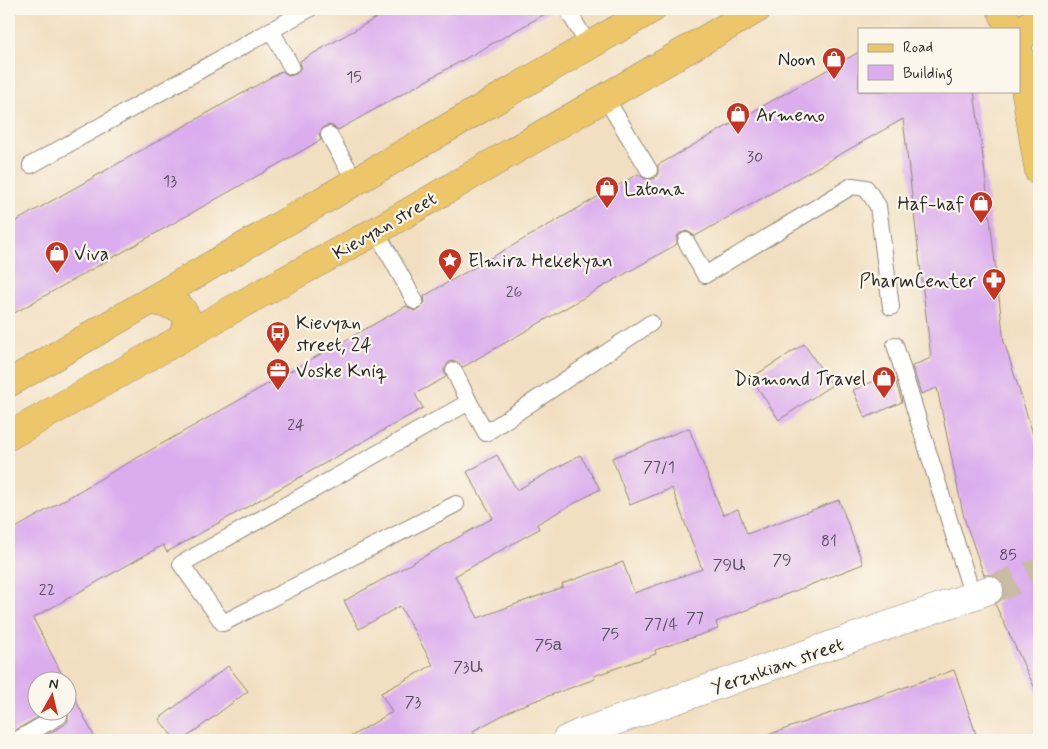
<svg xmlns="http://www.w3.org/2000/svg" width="1048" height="749" viewBox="0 0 1048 749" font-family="Mynerve,'Noto Sans Armenian',sans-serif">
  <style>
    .building { fill: #dbadee }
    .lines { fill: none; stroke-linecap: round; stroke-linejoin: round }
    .minor-tunnel { stroke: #cabba3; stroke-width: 28; stroke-dasharray: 28 14; stroke-linecap: butt }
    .service-casing { stroke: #8e8576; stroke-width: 18 }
    .minor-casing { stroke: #8e8576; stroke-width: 29 }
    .primary-casing { stroke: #8e8576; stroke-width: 29 }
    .service { stroke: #fff; stroke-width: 16 }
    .minor { stroke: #fff; stroke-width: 28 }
    .primary { stroke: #ecc669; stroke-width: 28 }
    .labels { text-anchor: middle; stroke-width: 4.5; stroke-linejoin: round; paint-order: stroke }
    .number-label { font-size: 16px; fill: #574c5c }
    .poi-label { font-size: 19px; fill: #2b2b2b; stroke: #fbf7ec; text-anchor: start }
    .street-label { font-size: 19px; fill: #2b2b2b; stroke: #fbf7ec }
  </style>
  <rect width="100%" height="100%" fill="#fbf7ec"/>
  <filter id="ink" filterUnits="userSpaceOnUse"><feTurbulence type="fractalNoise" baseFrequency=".02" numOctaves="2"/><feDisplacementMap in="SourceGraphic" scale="10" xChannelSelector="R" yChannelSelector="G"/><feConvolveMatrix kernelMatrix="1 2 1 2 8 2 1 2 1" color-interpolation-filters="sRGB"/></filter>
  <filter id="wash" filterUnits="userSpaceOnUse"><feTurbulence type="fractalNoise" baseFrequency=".0096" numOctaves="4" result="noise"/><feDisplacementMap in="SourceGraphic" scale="20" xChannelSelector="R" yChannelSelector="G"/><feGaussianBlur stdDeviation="1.12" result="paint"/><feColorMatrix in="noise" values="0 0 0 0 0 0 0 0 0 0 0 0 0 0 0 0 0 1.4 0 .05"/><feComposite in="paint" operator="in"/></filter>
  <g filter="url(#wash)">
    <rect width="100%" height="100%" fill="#f2dfc1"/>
    <g id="blocks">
      <g class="building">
        <polygon points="392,9 554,9 338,130 334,127 330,125 324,127 319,134 321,140 9,316 9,225 282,71 290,76 296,74 301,67 300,61"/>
        <polygon points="859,52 859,91 974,91 983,157 1004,342 1039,453 1039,697 995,604 1001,600 1004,593 1004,584 1000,579 992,575 984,575 964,518 937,388 921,394 912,366 931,358 903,119 695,236 687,231 681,233 677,236 677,244 463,367 455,361 449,362 444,370 446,377 415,394 423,408 167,552 163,545 33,618 66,682 38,682 38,712 47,712 9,734 9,532 119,468 406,306 414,311 420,309 425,302 424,296 638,174 645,179 654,179 658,174 658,165"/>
        <polygon points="804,344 832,385 779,420 751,378"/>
        <polygon points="893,373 902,402 865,418 853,390"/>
        <polygon points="689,428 723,515 738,509 747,534 839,500 863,564 716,622 718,629 655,650 656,654 594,676 595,679 518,707 473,731 478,740 345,740 392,712 381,693 433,665 400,606 359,629 344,601 493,518 467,472 497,455 517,490 580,455 600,489 537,524 539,529 455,576 478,618 563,587 562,584 623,562 634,593 702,569 672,488 630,505 612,458"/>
        <polygon points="228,666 248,691 183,740 175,740 159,719"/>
        <polygon points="954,670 978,740 766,740 765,736"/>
        <polygon points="68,685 96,740 37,740 64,725 68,721"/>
      </g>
    </g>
  </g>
  <g filter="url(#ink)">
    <use href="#blocks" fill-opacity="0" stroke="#8e8576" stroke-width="1"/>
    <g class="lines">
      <polyline class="minor-tunnel" points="989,590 1039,572"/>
      <g class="service-casing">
        <g id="service">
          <polyline points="567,9 589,46"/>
          <polyline points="271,30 291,66"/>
          <polyline points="605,97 649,170"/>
          <polyline points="329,135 355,181"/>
          <polyline points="31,165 309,9"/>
          <polyline points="376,231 415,301"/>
          <polyline points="686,241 705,275 852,186 866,188 878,206 891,307"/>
          <polyline points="895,345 973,597"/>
          <polyline points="454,371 469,402"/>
          <polyline points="456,504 223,623 181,564 469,402 486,433 651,323"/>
          <polyline points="17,740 59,716"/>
        </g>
      </g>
      <g class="minor-casing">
        <polyline id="minor" points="566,740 581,733 989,590"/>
      </g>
      <g class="primary-casing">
        <g id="primary">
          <polyline points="1001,9 1010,29"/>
          <polyline points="1019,42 1031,23 1039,16"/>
          <polyline points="1019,53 1039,172"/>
          <polyline points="151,300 181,308 189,322 181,338"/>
          <polyline points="9,383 652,9"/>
          <polyline points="9,436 249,300 376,231 757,9"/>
        </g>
      </g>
      <use href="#service" class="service"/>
      <use href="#minor" class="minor"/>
      <use href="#primary" class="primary"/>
    </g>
  </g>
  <defs>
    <g id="shop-pin" transform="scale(1.25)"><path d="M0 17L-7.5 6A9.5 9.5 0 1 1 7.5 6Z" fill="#c8321e" stroke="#fbf7ec"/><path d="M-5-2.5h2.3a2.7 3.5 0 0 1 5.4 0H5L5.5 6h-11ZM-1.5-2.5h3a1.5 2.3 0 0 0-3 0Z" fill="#fff"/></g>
    <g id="sight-pin" transform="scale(1.25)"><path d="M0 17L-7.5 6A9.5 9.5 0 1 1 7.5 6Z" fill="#c8321e" stroke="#fbf7ec"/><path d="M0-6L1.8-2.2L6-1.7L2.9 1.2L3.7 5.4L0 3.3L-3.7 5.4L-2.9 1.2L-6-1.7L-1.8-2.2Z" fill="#fff"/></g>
    <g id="pharmacy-pin" transform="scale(1.25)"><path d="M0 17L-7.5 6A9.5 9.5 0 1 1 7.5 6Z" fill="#c8321e" stroke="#fbf7ec"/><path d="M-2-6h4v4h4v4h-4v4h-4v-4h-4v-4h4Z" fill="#fff"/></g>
    <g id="bus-pin" transform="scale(1.25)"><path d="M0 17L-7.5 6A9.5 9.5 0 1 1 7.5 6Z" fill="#c8321e" stroke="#fbf7ec"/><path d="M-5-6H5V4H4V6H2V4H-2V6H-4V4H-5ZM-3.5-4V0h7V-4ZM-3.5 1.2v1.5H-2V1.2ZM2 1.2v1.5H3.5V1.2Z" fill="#fff"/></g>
    <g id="office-pin" transform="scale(1.25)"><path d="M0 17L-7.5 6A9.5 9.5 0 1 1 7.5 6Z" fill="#c8321e" stroke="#fbf7ec"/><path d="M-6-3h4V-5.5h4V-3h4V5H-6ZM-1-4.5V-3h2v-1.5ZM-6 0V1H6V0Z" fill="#fff"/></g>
  </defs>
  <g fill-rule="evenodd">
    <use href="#shop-pin" x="834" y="59"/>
    <use href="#shop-pin" x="738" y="114"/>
    <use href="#shop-pin" x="607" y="188"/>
    <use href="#shop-pin" x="981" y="203"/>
    <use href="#shop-pin" x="57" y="253"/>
    <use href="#sight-pin" x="450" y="260"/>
    <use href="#pharmacy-pin" x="994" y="280"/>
    <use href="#bus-pin" x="278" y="333"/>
    <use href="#office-pin" x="278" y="370"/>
    <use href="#shop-pin" x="884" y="378"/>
  </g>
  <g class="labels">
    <g class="number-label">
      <text x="354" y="82">15</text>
      <text x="755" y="162">30</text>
      <text x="170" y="186">13</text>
      <text x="514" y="297">26</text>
      <text x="296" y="430">24</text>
      <text x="659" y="472">77/1</text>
      <text x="829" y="546">81</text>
      <text x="1008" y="560">85</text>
      <text x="782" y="565">79</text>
      <text x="729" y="570">79Ա</text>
      <text x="47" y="595">22</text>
      <text x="695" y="623">77</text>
      <text x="661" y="629">77/4</text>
      <text x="610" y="639">75</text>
      <text x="548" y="650">75а</text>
      <text x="468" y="672">73Ա</text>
      <text x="413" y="707">73</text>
    </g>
    <g class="poi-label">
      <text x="816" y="66" text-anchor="end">Noon</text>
      <text x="756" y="121">Armeno</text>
      <text x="624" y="195">Latona</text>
      <text x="964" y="210" text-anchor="end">Haf-haf</text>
      <text x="74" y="260">Viva</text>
      <text x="468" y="267">Elmira Hekekyan</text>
      <text x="976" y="287" text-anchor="end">PharmCenter</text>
      <text x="296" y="329">Kievyan<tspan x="296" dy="22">street, 24</tspan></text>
      <text x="296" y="377">Voske Kniq</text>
      <text x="866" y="385" text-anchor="end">Diamond Travel</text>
    </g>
    <g class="street-label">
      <text transform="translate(384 225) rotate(-30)" y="7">Kievyan street</text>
      <text transform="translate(777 665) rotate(-19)" y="7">Yerznkian street</text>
    </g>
  </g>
  <rect width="1048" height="749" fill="none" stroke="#fbf7ec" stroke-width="30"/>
  <rect x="858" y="28" width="162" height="65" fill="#fbf7ec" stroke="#a8a59f"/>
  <rect x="868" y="44" width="25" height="8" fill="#ecc669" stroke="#a8a59f"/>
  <text x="903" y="52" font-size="15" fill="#2b2b2b">Road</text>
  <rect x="868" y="65" width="25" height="15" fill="#dbadee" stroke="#a8a59f"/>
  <text x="903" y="78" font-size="15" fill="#2b2b2b">Building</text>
  <g transform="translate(52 696) rotate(8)"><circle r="24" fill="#fbf7ec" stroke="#a8a59f"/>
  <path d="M0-4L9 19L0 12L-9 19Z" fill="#c8321e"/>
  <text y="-8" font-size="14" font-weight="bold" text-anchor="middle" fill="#2b2b2b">N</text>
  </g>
</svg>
